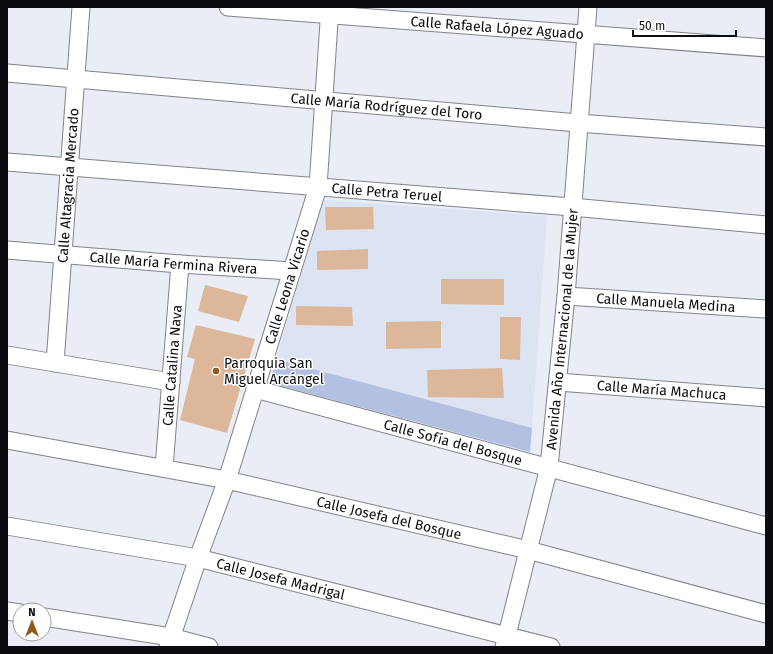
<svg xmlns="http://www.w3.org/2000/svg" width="773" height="654" viewBox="0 0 773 654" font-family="'Fira Sans',sans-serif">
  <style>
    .built { fill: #dce3f2 }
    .green { fill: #b2c0e1 }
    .building { fill: #dcb799 }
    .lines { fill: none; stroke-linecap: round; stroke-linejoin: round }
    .minor-casing { stroke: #80838a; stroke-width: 19 }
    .minor { stroke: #fff; stroke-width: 17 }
    .poi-dot { fill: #945719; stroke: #fff; stroke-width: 1.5 }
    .labels { text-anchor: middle; stroke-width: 3; stroke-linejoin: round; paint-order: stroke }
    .street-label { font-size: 14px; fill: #0b0c0f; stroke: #fff }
    .poi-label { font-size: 14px; fill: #0b0c0f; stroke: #fff; text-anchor: start }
  </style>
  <rect width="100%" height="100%" fill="#eaedf5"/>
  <polygon class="built" points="323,200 547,216 532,428 276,359"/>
  <polygon class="green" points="276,359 532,428 530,452 270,383"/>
  <g class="building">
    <polygon points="325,207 373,207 374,229 326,230"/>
    <polygon points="368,249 368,269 317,270 317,251"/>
    <polygon points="441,279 504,279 504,305 441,304"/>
    <polygon points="205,285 248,296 239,322 198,311"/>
    <polygon points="296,306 352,307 353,326 296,325"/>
    <polygon points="500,317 521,317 520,360 500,359"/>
    <polygon points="441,321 441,348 386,349 386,322"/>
    <polygon points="196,325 255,339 227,433 180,420 195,359 187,357"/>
    <polygon points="502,368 504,398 428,397 427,370"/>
  </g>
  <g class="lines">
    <g class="minor-casing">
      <g id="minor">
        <path id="s1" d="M 228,7 L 766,48"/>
        <path id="s2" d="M 7,73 L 578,123 L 766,137"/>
        <path id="s3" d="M 7,162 L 572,207 L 766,225"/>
        <path id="s4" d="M 7,250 L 180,264 L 292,271"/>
        <path id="s5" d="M 566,296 L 766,309"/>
        <polyline points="7,355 171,382"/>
        <path id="s6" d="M 55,363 L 81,7"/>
        <path id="s7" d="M 558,382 L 766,398"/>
        <path id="s8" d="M 255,389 L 766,526"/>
        <path id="s9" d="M 7,440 L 227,480 L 528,550 L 766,614"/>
        <path id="s10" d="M 164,468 L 180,264"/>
        <path id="s11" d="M 7,526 L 198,558 L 551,647"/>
        <polyline points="7,611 20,613"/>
        <polyline points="44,617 171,637 209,647"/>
        <path id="s12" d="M 168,647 L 198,558 L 227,480 L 318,187 L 330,7"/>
        <path id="s13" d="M 504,647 L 549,467 L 566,296 L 588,7"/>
      </g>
    </g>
    <use href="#minor" class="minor"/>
  </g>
  <circle class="poi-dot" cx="216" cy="371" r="4"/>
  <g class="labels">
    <g class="street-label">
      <text dy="5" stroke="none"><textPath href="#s1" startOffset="270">Calle Rafaela López Aguado</textPath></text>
      <text dy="5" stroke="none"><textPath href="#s2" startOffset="381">Calle María Rodríguez del Toro</textPath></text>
      <text dy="5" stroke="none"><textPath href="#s6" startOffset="178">Calle Altagracia Mercado</textPath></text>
      <text dy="5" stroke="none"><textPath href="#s3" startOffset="381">Calle Petra Teruel</textPath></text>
      <text dy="5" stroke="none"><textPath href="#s4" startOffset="167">Calle María Fermina Rivera</textPath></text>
      <text dy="5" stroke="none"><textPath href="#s12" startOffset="380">Calle Leona Vicario</textPath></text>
      <text dy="5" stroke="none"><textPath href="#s5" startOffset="100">Calle Manuela Medina</textPath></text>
      <text dy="5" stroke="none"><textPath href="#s13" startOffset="324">Avenida Año Internacional de la Mujer</textPath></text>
      <text dy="5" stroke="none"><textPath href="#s10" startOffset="103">Calle Catalina Nava</textPath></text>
      <text dy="5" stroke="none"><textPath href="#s7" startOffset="104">Calle María Machuca</textPath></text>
      <text dy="5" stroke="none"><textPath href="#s8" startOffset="205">Calle Sofía del Bosque</textPath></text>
      <text dy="5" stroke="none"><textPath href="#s9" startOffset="390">Calle Josefa del Bosque</textPath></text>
      <text dy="5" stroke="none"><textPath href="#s11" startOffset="279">Calle Josefa Madrigal</textPath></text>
    </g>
    <g class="poi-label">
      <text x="224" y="368">Parroquia San<tspan x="224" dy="16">Miguel Arcángel</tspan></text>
    </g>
  </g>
  <rect width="773" height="654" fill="none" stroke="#0b0c0f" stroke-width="16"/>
  <g transform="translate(32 622)"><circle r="19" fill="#ffffff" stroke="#9d9e9f"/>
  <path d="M0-3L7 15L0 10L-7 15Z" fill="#945719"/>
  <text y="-6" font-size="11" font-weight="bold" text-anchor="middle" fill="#0b0c0f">N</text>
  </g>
  <path d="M633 30v6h103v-6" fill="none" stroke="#0b0c0f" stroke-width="2"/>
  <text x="639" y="30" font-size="12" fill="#0b0c0f" stroke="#ffffff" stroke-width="3" paint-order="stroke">50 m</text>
</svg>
